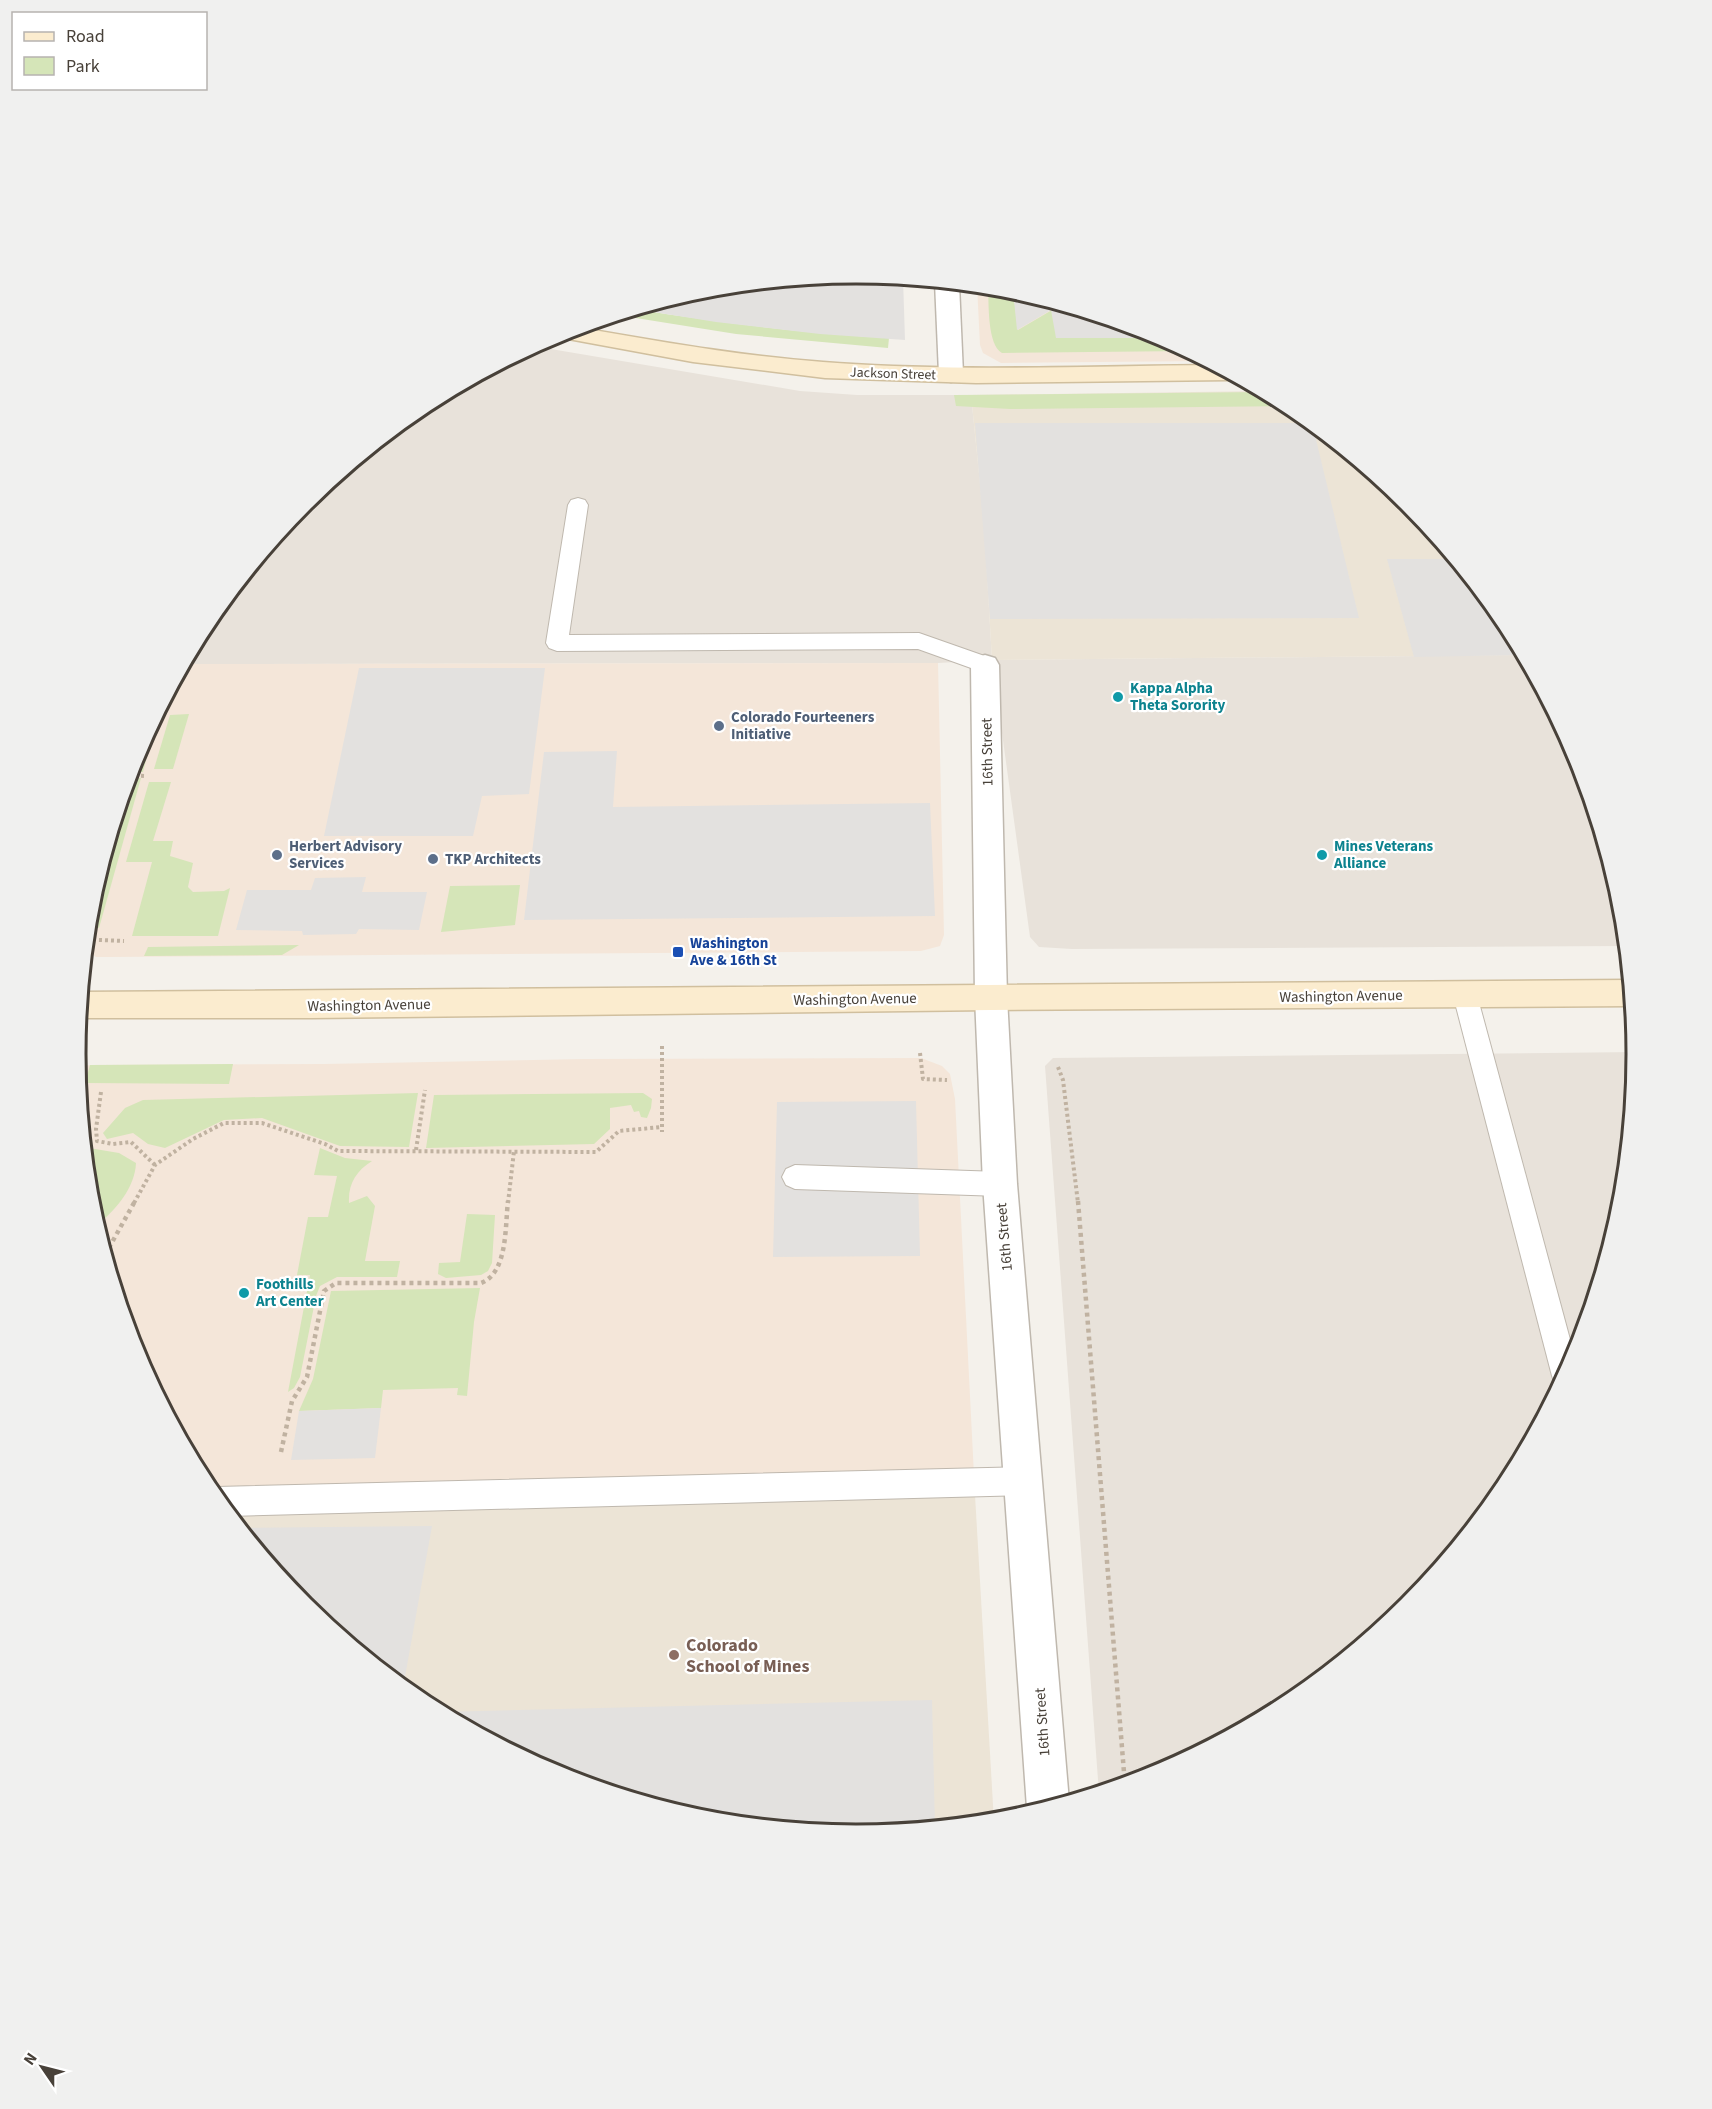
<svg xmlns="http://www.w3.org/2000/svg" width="1712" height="2109" viewBox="0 0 1712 2109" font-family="'Source Sans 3',sans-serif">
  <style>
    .residential { fill: #e8e2da }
    .commercial { fill: #f4e6d9 }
    .education { fill: #ece4d6 }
    .green { fill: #d5e5b8 }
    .parking { fill: #e3e1df }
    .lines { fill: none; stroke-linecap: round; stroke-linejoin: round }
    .lane-casing { stroke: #bfb8ae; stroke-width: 2 }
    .street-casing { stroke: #bfb8ae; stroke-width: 3 }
    .secondary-casing { stroke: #d0bf9e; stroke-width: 3 }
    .path-far1 { stroke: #c0b2a1; stroke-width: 4; stroke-dasharray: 3 3; stroke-linecap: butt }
    .path { stroke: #c0b2a1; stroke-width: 4.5; stroke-dasharray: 4 4; stroke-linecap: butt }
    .lane { fill: #fff; fill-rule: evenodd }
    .street { fill: #fff; fill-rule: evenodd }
    .secondary { fill: #fbeccf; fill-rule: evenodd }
    .culture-dot { fill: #0f9aa8; stroke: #fff; stroke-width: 2 }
    .service-dot { fill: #5c6f8a; stroke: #fff; stroke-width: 2 }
    .transit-dot { fill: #1a4fb4; stroke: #fff; stroke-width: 2 }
    .education-dot { fill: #8d6e63; stroke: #fff; stroke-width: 2 }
    .labels { text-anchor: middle; stroke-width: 4.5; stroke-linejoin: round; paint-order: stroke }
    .far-street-label { font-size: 14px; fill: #484139; stroke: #fff }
    .culture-label { font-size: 15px; font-weight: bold; fill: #0d838f; stroke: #fff; text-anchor: start }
    .service-label { font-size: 15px; font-weight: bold; fill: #4e5e75; stroke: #fff; text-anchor: start }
    .street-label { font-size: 15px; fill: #484139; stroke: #fff }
    .transit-label { font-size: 15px; font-weight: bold; fill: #164399; stroke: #fff; text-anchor: start }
    .near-education-label { font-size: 18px; font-weight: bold; fill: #785e54; stroke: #fff; text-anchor: start }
    .rim { fill: none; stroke: #484139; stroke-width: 3 }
  </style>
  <rect width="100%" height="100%" fill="#f4f1eb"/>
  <g class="residential">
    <polygon points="533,346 800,391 857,395 971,395 984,523 992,660 1524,655 1578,756 1622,902 1626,946 1072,949 1039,947 1030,937 992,660 938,663 184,664 207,620 304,502 422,405"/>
    <polygon points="1637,1052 1622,1207 1577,1354 1505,1489 1408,1607 1290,1704 1155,1776 1099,1793 1045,1066 1053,1058"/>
  </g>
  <g class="commercial">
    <polygon points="977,285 1009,289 1155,333 1207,361 1001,363 983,353 980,345"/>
    <polygon points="938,663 944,935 940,946 921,951 109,957 96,957 85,949 90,923 143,740 184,664"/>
    <polygon points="921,1058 942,1066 950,1074 955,1099 975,1495 225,1511 206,1488 134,1353 90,1207 76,1068 90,1065 324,1064 584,1059"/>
  </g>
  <g class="education">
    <polygon points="1264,391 1290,405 1408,502 1506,621 1524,655 992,660 984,523 971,395"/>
    <polygon points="975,1495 994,1822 856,1835 703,1820 557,1776 422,1704 304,1607 225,1511"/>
  </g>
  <g class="green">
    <path d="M 988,287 L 1013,290 L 1018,330 L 1052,310 L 1054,319 L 1159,338 L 1159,335 L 1189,351 L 1002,353 C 987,345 989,303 988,287 Z"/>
    <path d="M 635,309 C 720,323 804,333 889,338 L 888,348 L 736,334 L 617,315 Z"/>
    <polygon points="1265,392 1291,406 1010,409 956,406 954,395"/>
    <polygon points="159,710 143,772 133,772 143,740"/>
    <polygon points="189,714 173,769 154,769 170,715"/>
    <polygon points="132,778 141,778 99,928 90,923"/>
    <polygon points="149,782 171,782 153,841 173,841 170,856 193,863 188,887 193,892 224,891 230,888 218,936 132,936 152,862 126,862"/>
    <polygon points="520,885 515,925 441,932 450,886"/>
    <polygon points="299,945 282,955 144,956 148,947"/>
    <polygon points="233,1064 229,1084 85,1083 90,1065"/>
    <polygon points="418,1093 409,1147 340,1146 262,1118 224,1120 165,1148 148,1144 133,1133 107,1139 103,1133 125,1108 143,1100"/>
    <polygon points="643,1093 652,1099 651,1108 647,1118 641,1117 639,1111 634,1112 631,1105 610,1108 610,1129 594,1144 426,1148 434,1095"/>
    <path d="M 81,1115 L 88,1121 L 86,1142 L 89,1148 L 119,1153 L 136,1163 C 135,1188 115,1211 96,1226 L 90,1207 Z"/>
    <path d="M 320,1148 L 345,1158 L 372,1161 C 356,1171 348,1184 349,1203 L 367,1196 L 375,1206 L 365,1261 L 400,1261 L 397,1277 L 337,1277 L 320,1286 L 316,1296 L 300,1377 L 294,1388 L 288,1392 L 310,1275 L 297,1275 L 308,1217 L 328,1217 L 337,1176 L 314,1175 Z"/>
    <polygon points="467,1214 495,1215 492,1263 488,1271 481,1275 446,1278 438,1274 439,1263 460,1262"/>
    <polygon points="480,1288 474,1322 467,1396 457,1395 458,1388 383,1390 381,1408 299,1411 313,1379 331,1291"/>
  </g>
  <g class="parking">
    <polygon points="856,274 903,278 905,340 820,334 716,322 635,309 704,288"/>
    <polygon points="1013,290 1155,333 1159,338 1056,338 1051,310 1017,330"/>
    <polygon points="975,423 1312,423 1359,618 990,619"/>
    <polygon points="1387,559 1455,559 1506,621 1524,655 1414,657"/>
    <polygon points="359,668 545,668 529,794 482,796 473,836 324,836"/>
    <polygon points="617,751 613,807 930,803 935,916 524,920 544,752"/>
    <polygon points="366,877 362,892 427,892 419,930 359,929 356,934 303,935 302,931 236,930 247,890 311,890 315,878"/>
    <polygon points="916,1101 920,1256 773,1257 777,1102"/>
    <polygon points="381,1408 375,1458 291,1460 299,1411"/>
    <polygon points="432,1526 403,1688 304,1607 239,1528"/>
    <polygon points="932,1700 935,1828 856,1835 703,1820 557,1776 437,1712"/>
  </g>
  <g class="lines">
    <g class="lane-casing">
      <g id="lane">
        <polygon points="578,498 585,500 588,505 569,635 919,633 993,659 996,665 993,671 985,673 918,649 557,651 549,648 546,643 568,505 571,500"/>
        <polygon points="1465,985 1474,988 1477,995 1575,1358 1560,1387 1556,1386 1552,1376 1453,995 1456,988"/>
        <polygon points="795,1165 1000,1172 1009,1176 1013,1184 1009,1192 1000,1196 795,1189 786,1185 782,1177 786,1169"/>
        <polygon points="1024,1467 1034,1471 1039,1481 1034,1491 1024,1495 230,1516 209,1491 217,1487"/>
      </g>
    </g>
    <g class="street-casing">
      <g id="street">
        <polygon points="935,282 959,284 963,374 960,379 951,382 942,379 939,374"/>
        <polygon points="985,655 995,658 999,665 1007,997 1017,1184 1069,1802 1029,1814 1027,1808 983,1184 975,997 971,665 975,658"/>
      </g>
    </g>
    <g class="secondary-casing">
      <g id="secondary">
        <path d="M 576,327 C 658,341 740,356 823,362 C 953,372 1084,366 1214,365 L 1238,377 L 1229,380 L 976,383 L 825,378 L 693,362 L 552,336 Z"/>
        <polygon points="1630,980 1631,1006 991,1010 312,1018 79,1018 81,992"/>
      </g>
    </g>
    <g class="path-far1">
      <polyline points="161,707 165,707"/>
      <polyline points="129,775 146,776"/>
      <polyline points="99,940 124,941"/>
      <polyline points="662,1046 662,1132"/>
      <polyline points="920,1053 923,1079 947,1080"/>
      <polyline points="1058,1067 1063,1080 1078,1203"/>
      <polyline points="101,1092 96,1129 97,1141 113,1144 131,1142 155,1165"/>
      <polyline points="416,1150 425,1090"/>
      <polyline points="134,1203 155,1165 193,1139 224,1123 262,1123 325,1144 338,1151 596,1152 619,1131 662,1127"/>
      <polyline points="508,1203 514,1151"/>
    </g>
    <g class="path">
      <polyline points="1078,1201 1125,1785"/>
      <polyline points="105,1255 135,1201"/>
      <path d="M 281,1452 L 292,1401 L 307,1377 L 324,1291 L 336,1283 L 481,1283 C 508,1273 505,1226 508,1201"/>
    </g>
    <use href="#lane" class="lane"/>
    <use href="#street" class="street"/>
    <use href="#secondary" class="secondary"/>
  </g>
  <g class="culture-dot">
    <circle cx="1118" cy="697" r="6"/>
    <circle cx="1322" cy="855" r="6"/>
    <circle cx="244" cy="1293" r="6"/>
  </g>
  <g class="service-dot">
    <circle cx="719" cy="726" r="6"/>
    <circle cx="277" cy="855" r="6"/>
    <circle cx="433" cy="859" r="6"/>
  </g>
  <rect class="transit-dot" x="672" y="946" width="12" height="12" rx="3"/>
  <circle class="education-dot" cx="674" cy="1655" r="6"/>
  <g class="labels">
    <g class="far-street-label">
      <text transform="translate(893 373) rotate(2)" y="5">Jackson Street</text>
    </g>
    <g class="culture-label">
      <text x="1130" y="693">Kappa Alpha<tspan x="1130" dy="17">Theta Sorority</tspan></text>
      <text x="1334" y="851">Mines Veterans<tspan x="1334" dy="17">Alliance</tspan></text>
      <text x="256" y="1289">Foothills<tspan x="256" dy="17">Art Center</tspan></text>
    </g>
    <g class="service-label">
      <text x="731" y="722">Colorado Fourteeners<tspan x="731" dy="17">Initiative</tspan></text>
      <text x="289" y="851">Herbert Advisory<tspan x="289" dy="17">Services</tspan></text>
      <text x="445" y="864">TKP Architects</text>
    </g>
    <g class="street-label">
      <text transform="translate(987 752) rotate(-91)" y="5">16th Street</text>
      <text transform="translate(1341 996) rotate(-1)" y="5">Washington Avenue</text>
      <text transform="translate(855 999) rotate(-1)" y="5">Washington Avenue</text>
      <text transform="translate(369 1005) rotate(-1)" y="5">Washington Avenue</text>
      <text transform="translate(1004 1237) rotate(-95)" y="5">16th Street</text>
      <text transform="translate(1042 1722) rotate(-94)" y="5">16th Street</text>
    </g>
    <g class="transit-label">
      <text x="690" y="948">Washington<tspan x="690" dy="17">Ave &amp; 16th St</tspan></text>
    </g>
    <g class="near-education-label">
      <text x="686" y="1651">Colorado<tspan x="686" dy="21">School of Mines</tspan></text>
    </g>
  </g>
  <path d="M0 0H1712V2109H0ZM86 1054a770 770 0 1 1 1540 0a770 770 0 1 1-1540 0Z" fill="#f0f0ef" fill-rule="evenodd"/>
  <path class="rim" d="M86 1054a770 770 0 1 1 1540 0a770 770 0 1 1-1540 0Z"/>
  <rect x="12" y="12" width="195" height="78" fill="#ffffff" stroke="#b6b3b0" stroke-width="1.5"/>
  <rect x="24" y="32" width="30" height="9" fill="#fbeccf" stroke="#b6b3b0" stroke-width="1.5"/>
  <text x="66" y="42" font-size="18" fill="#484139">Road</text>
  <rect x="24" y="57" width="30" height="18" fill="#d5e5b8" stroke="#b6b3b0" stroke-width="1.5"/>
  <text x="66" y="72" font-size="18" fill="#484139">Park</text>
  <g transform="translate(42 2067) rotate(305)" stroke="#ffffff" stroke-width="4.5" paint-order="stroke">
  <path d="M0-4.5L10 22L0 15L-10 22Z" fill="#484139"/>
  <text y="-9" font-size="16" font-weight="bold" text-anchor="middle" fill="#484139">N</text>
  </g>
</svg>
